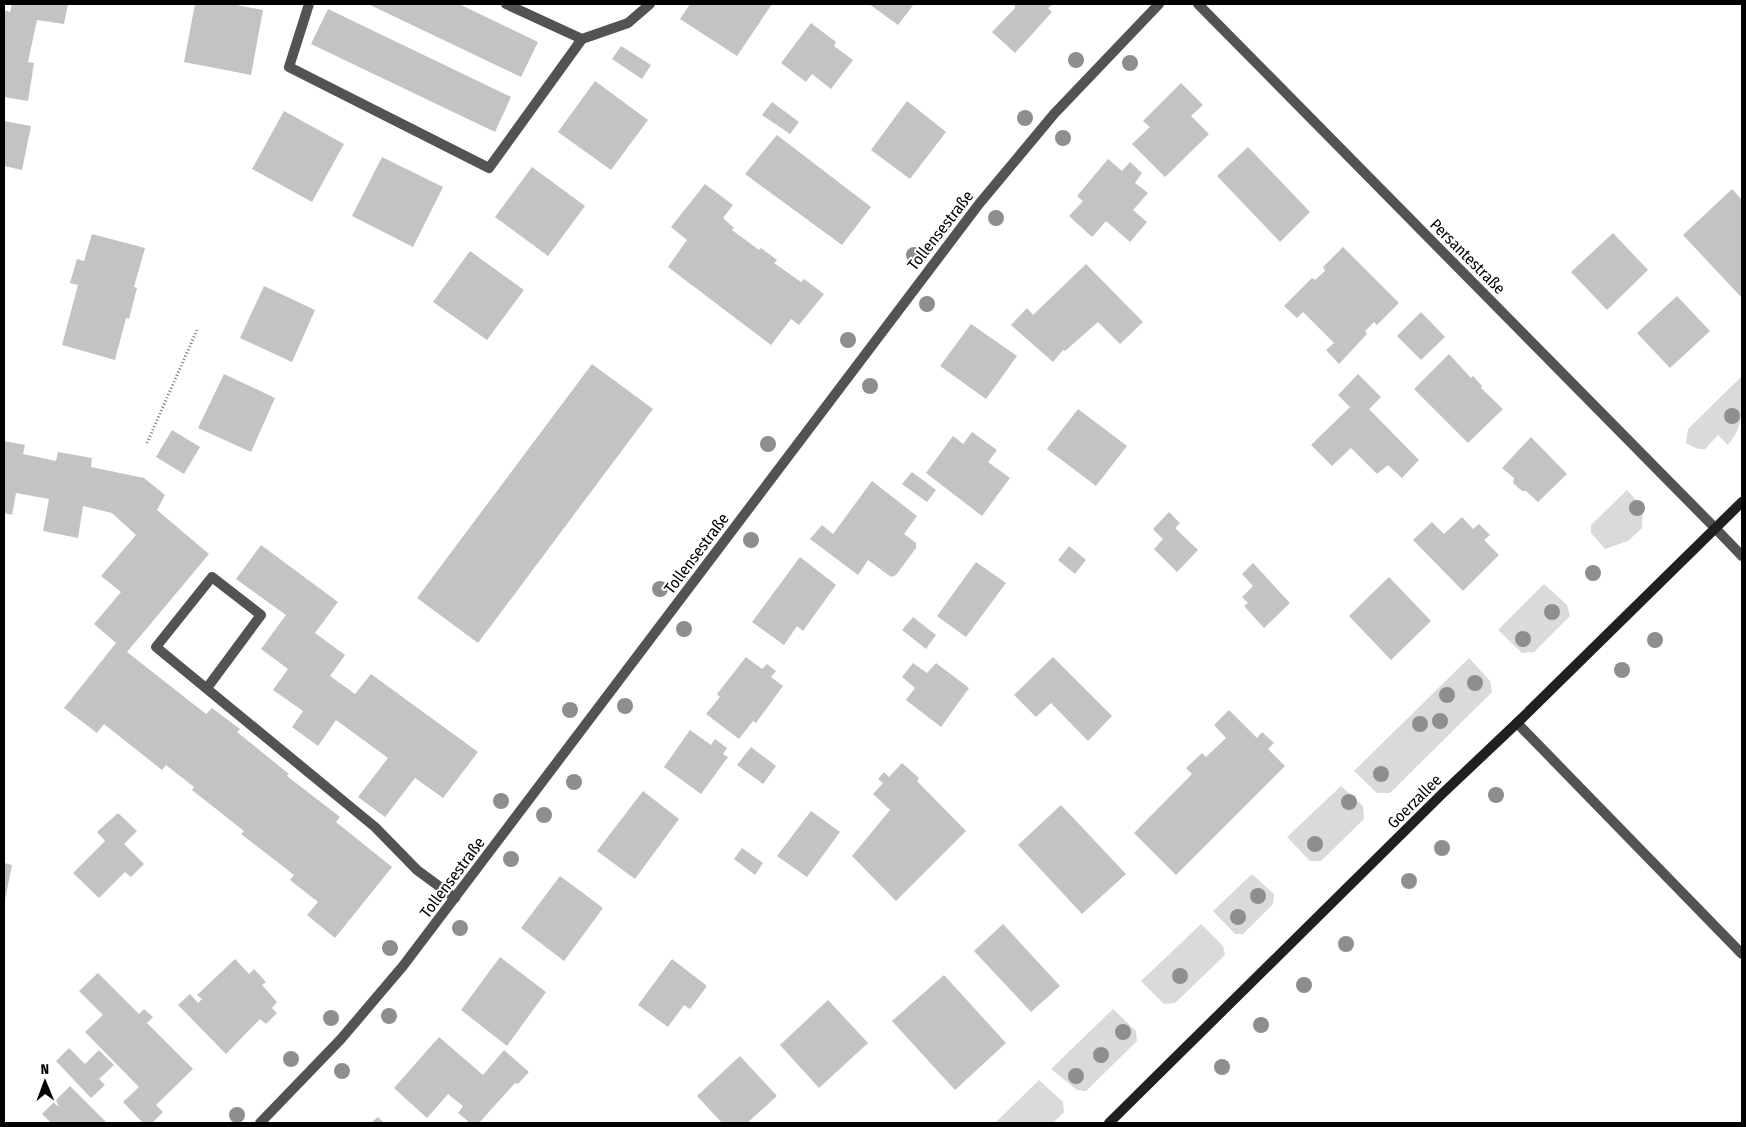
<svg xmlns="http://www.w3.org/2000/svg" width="1746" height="1127" viewBox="0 0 1746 1127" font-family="'Fira Sans Condensed',sans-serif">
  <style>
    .green { fill: #dadada }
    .building { fill: #c3c3c3 }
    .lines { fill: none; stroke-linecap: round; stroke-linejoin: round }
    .path { stroke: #757575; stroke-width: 3; stroke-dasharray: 1 2.5; stroke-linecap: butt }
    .lane { stroke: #535353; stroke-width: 10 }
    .street { stroke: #535353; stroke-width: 10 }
    .secondary { stroke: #202020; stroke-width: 10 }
    .tree { fill: #8e8e8e }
    .labels { text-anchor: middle; stroke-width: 4; stroke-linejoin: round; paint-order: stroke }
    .street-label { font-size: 16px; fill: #000; stroke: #fff }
  </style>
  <rect width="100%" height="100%" fill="#fff"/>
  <g class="green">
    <path d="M 1742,376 C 1742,403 1746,424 1728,445 L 1718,435 L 1705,449 L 1698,449 L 1686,443 L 1688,429 Z"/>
    <polygon points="1627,490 1643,508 1642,528 1628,541 1605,549 1591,533 1591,525"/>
    <polygon points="1544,584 1567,605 1570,616 1534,652 1522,653 1498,630"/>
    <polygon points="1469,658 1490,681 1492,692 1390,793 1377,793 1354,771"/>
    <polygon points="1341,786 1363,806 1364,819 1321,861 1310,861 1287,837"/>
    <polygon points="1252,874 1274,894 1273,904 1243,934 1235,934 1213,911"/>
    <polygon points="1201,924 1223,946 1225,955 1175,1003 1164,1004 1141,981"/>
    <polygon points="1113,1009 1136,1031 1137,1041 1086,1091 1077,1090 1051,1069"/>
    <polygon points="1039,1080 1063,1102 1064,1112 1053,1123 995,1123"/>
  </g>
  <g class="building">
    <polygon points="12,4 68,4 64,24 37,20 28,62 34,63 28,101 4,97 4,10 10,12"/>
    <polygon points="195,4 231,4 263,10 251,75 184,62"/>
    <polygon points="368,4 459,4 538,42 521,77"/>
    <polygon points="690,4 772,4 737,56 680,19"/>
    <polygon points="869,4 914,4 898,25"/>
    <polygon points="1014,4 1053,4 1048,8 1052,12 1015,53 992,32 1015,8"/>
    <polygon points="328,9 511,97 495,132 311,44"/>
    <polygon points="811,23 836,42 834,46 853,60 831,89 812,74 806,82 781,63"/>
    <polygon points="621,46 651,65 642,79 612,59"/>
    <polygon points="595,81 648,120 611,170 558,132"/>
    <polygon points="1181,83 1203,105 1191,116 1209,134 1165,177 1132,144 1150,127 1143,121"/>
    <polygon points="907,101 946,132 910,179 871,150"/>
    <polygon points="772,102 799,122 790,134 762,115"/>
    <polygon points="284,111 344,144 312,202 252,169"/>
    <polygon points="4,121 31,126 22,170 4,166"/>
    <polygon points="777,135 871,207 842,245 745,174"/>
    <polygon points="1248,147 1310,212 1280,242 1217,176"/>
    <polygon points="382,157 443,187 413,247 352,216"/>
    <polygon points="1108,159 1122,171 1130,162 1142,173 1135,183 1148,193 1133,210 1147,222 1130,242 1106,221 1092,237 1069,216 1083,201 1077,196"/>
    <polygon points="532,167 585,206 548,256 495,217"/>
    <polygon points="705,184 733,205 723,218 734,228 732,230 759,250 761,248 777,260 774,263 801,282 804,279 824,294 799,325 791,319 771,345 668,267 687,240 671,227"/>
    <polygon points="1732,189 1742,200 1742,298 1683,235"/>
    <polygon points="1613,233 1648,270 1607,310 1571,272"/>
    <polygon points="92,234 145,248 134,287 137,288 129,319 126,318 115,360 62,345 78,285 70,283 77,259 84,261"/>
    <polygon points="1343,247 1399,303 1377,325 1374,322 1365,331 1367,334 1339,364 1326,350 1334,343 1303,312 1297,318 1284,306 1312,278 1315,280 1325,271 1323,267"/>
    <polygon points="470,251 524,290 487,340 433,302"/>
    <polygon points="1086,264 1143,322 1120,344 1098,322 1065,351 1063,350 1053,362 1011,325 1027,308 1033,315"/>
    <polygon points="264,286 315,310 292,362 240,338"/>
    <polygon points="1677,296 1710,331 1670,368 1637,333"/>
    <polygon points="1421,312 1445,337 1421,360 1397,336"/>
    <polygon points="971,324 1017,356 986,399 940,366"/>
    <polygon points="1449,354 1471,378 1473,376 1482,386 1481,388 1503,409 1468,443 1414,389"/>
    <polygon points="592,364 653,409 478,643 417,598"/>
    <polygon points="224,374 275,398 251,452 198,428"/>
    <polygon points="1358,374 1381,397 1369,409 1419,460 1402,478 1388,465 1377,474 1351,448 1332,466 1311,445 1350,407 1338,395"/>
    <polygon points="1078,409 1127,446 1096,486 1047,449"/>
    <polygon points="172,430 200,447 184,474 156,457"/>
    <polygon points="972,432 997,450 988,462 1010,478 982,516 926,473 953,436 963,444"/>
    <polygon points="1531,437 1567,474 1538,502 1526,491 1522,491 1513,483 1514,478 1502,468"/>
    <polygon points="4,441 25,445 23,454 56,461 58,452 92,458 91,467 144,478 165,495 157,510 209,554 127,652 206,714 212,708 240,729 237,732 289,774 287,776 340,817 336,822 392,867 335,938 307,915 318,902 290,880 294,875 241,834 244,831 192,790 194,787 166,765 162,770 104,724 97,733 64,708 116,643 94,624 121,592 101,576 136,535 112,513 83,506 78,538 43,531 49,499 16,493 12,515 4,513"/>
    <polygon points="912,472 936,490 927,502 902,484"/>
    <polygon points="872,481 917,516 904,534 916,543 916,548 896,575 891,577 868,560 858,575 810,539 822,525 833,534"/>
    <polygon points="1169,512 1180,523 1175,528 1198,550 1177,572 1154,549 1163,539 1153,529"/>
    <polygon points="1462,517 1473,529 1479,524 1490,535 1484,540 1499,555 1463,591 1413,540 1432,522 1444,534"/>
    <polygon points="261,545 338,602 315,633 345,655 330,676 355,694 371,674 478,752 443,798 415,778 385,817 358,797 388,758 336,720 318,746 292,727 303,711 273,690 288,669 261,649 286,615 236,579"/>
    <polygon points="1069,546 1086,560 1075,574 1058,560"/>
    <polygon points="800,557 836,585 803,631 797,626 784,645 752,622"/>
    <polygon points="976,562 1006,583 966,637 937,616"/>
    <polygon points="1253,563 1290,603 1264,628 1244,606 1248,603 1242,597 1253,586 1242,574"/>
    <polygon points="1389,577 1431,621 1391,660 1349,616"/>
    <polygon points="913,617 936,635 926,649 902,630"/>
    <polygon points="746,657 762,669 767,664 776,671 771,677 783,686 756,723 753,721 739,739 706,714 720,697 717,694"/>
    <polygon points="1053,657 1112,716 1088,741 1051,703 1036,717 1014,695"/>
    <polygon points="913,663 927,673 936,663 969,688 941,727 906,700 915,688 902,677"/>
    <polygon points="1229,710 1257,738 1262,732 1274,743 1268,749 1285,766 1176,875 1134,833 1192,774 1186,768 1202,753 1206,757 1226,738 1214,725"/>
    <polygon points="690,730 711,745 715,739 727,748 723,754 728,757 701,794 664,767"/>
    <polygon points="751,747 776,766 763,784 737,765"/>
    <polygon points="902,763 919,778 917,781 966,831 896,901 852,856 890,810 873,794 883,783 878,779 884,772 889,777"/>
    <polygon points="643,791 679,819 635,879 597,851"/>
    <polygon points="1061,805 1126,874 1082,914 1018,845"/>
    <polygon points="811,811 840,832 807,877 777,856"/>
    <polygon points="118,813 137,831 124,844 144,864 131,877 125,872 99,898 73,873 105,841 97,832"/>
    <polygon points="742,848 763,863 755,875 734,859"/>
    <polygon points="4,863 12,865 5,900 4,900"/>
    <polygon points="560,876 603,908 564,961 521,928"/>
    <polygon points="1003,924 1060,986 1031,1012 974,951"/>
    <polygon points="500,957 546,992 507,1046 461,1010"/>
    <polygon points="235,959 249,974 254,969 266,982 262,985 277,1002 272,1008 277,1013 266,1024 260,1019 226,1054 178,1005 190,994 198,1003 202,999 197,995"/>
    <polygon points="672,959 707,986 690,1009 684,1005 668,1027 638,1005"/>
    <polygon points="98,973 139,1014 144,1009 153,1017 147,1023 193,1069 156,1105 163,1112 152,1123 143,1123 123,1102 139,1087 85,1032 103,1015 79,991"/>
    <polygon points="944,975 1006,1043 955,1090 892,1021"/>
    <polygon points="828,1000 868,1043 819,1088 780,1045"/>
    <polygon points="439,1037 483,1075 504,1050 529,1072 518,1084 515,1083 479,1123 470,1123 458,1113 463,1106 448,1094 427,1118 394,1088"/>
    <polygon points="69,1048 85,1064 99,1050 114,1065 99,1079 105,1085 91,1098 56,1061"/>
    <polygon points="740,1056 777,1096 747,1123 722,1123 697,1096"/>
    <polygon points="70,1086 107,1123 51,1123 42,1114"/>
    <polygon points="378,1117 384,1123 371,1123"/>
  </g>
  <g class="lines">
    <polyline class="path" points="147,443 197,330"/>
    <g class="lane">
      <polyline points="309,4 289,67 489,168 582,39 628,23 650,4"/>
      <polyline points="506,4 582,39"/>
      <polyline points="1716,529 1742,556"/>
      <polyline points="207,688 261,615 212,577 156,647 375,827 417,870 455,898"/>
      <polyline points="1517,723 1742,954"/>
    </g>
    <g class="street">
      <polyline points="1198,4 1716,529"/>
      <polyline points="260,1123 341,1039 403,966 979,204 1054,114 1159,4"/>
    </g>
    <polyline class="secondary" points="1109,1123 1443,793 1517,723 1742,502"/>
  </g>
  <g class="tree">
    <circle cx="1076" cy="60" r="8"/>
    <circle cx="1130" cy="63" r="8"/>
    <circle cx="1025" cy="118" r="8"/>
    <circle cx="1063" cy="138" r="8"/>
    <circle cx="996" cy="218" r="8"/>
    <circle cx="914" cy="255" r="8"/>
    <circle cx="927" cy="304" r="8"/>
    <circle cx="848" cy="340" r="8"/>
    <circle cx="870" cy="386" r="8"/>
    <circle cx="1732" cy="416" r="8"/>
    <circle cx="768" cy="444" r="8"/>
    <circle cx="1637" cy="508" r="8"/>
    <circle cx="751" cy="540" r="8"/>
    <circle cx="1593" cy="573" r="8"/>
    <circle cx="660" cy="589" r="8"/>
    <circle cx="1552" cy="612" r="8"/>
    <circle cx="684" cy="629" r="8"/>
    <circle cx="1523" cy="639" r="8"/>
    <circle cx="1655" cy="640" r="8"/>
    <circle cx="1622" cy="670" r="8"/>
    <circle cx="1475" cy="683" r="8"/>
    <circle cx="1447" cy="695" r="8"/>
    <circle cx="625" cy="706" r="8"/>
    <circle cx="570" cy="710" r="8"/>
    <circle cx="1440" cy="721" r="8"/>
    <circle cx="1420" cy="724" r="8"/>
    <circle cx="1381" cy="774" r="8"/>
    <circle cx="574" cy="782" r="8"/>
    <circle cx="1496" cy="795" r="8"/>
    <circle cx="501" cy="801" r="8"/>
    <circle cx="1349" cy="802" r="8"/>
    <circle cx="544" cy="815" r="8"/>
    <circle cx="1315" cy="844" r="8"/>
    <circle cx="1442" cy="848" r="8"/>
    <circle cx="511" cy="859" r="8"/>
    <circle cx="1409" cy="881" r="8"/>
    <circle cx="1258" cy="896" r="8"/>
    <circle cx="1238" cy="917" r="8"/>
    <circle cx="460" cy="928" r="8"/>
    <circle cx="1346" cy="944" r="8"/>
    <circle cx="390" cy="948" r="8"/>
    <circle cx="1180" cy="976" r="8"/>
    <circle cx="1304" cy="985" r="8"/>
    <circle cx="389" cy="1016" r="8"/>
    <circle cx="331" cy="1018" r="8"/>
    <circle cx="1261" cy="1025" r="8"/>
    <circle cx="1123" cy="1032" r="8"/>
    <circle cx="1101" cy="1055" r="8"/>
    <circle cx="291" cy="1059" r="8"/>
    <circle cx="1222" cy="1067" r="8"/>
    <circle cx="342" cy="1071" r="8"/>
    <circle cx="1076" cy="1076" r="8"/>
    <circle cx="237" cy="1115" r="8"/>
  </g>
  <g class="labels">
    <g class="street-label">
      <text transform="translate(940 230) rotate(-52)" y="6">Tollensestraße</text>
      <text transform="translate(1468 256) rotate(45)" y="6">Persantestraße</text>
      <text transform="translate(696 553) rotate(-53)" y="6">Tollensestraße</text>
      <text transform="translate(1414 801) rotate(-45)" y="6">Goerzallee</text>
      <text transform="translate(452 877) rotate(-53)" y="6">Tollensestraße</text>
    </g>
  </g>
  <rect width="1746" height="1127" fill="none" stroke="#000000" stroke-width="10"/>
  <g transform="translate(45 1082) rotate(359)" stroke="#ffffff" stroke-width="4" paint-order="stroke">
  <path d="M0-4L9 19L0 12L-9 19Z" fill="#000000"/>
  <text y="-8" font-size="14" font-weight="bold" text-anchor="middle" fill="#000000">N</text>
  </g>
</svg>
